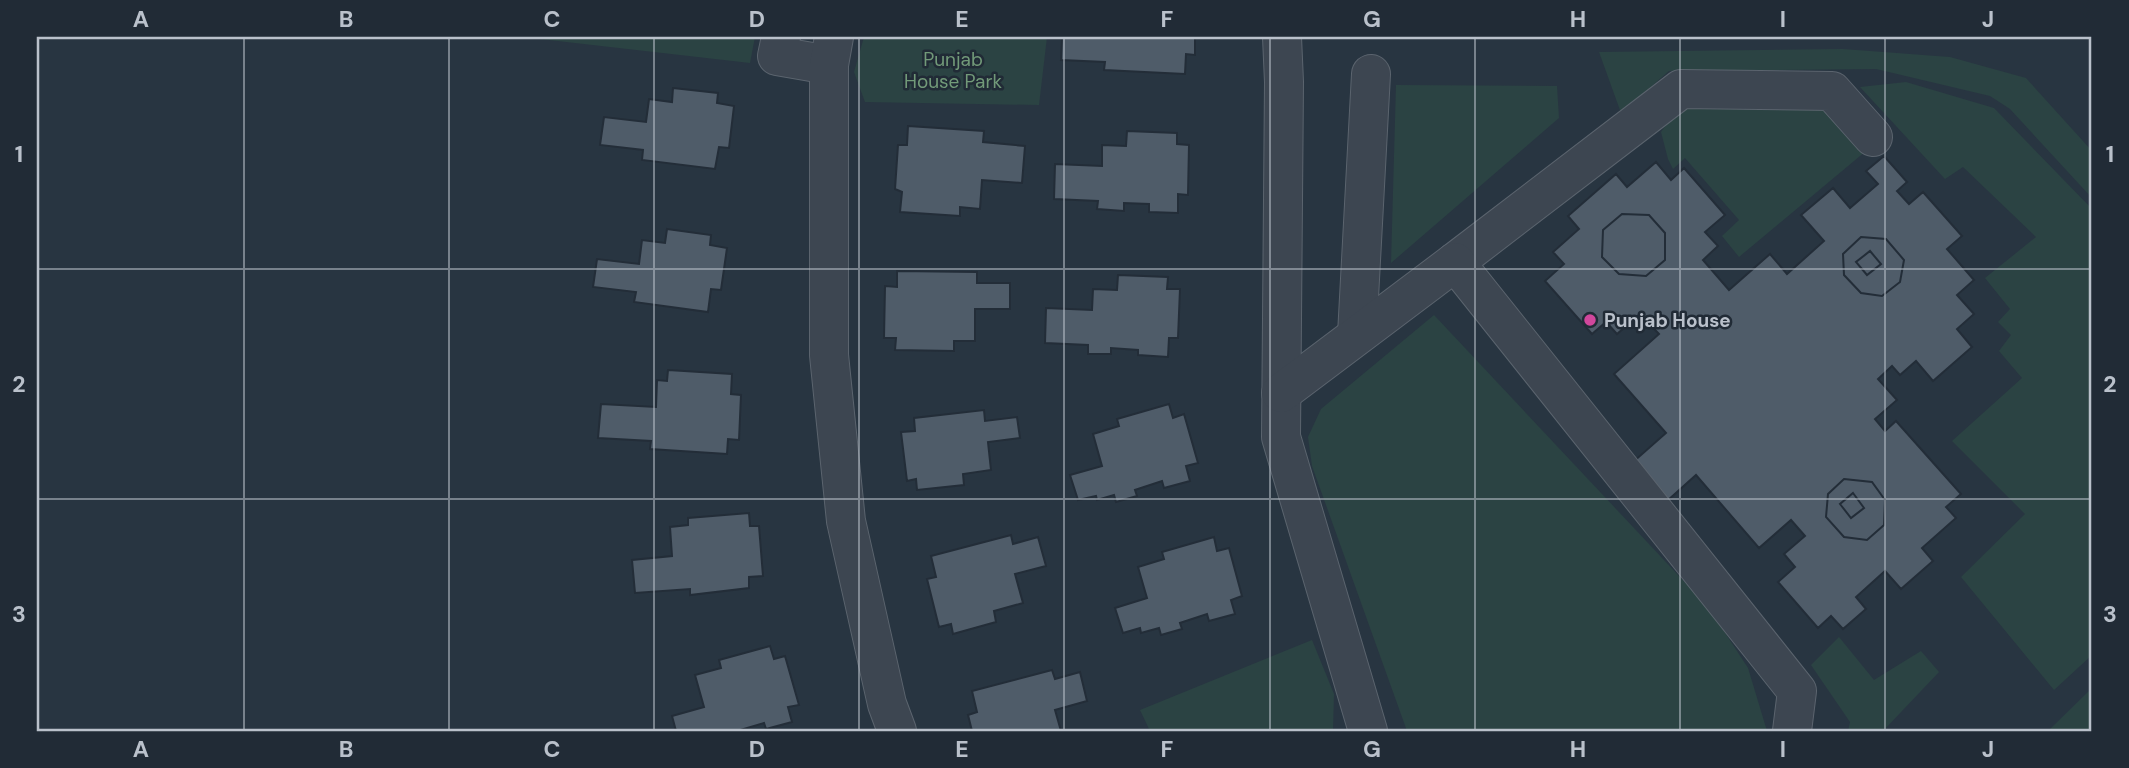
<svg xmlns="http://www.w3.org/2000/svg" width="2129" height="768" viewBox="0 0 2129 768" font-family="'DM Sans',sans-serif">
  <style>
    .green { fill: #2b4343 }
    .building { fill: #4f5c69; stroke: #232d38; stroke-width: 2; fill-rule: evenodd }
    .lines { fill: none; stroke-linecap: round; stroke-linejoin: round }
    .minor-casing { stroke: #5b646e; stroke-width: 40 }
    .minor { stroke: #3d4651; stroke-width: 38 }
    .grid { fill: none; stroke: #bac1cb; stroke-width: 2; stroke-opacity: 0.55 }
    .hotel-dot { fill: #d1479c; stroke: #212b36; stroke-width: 2.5 }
    .labels { text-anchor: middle; stroke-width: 5; stroke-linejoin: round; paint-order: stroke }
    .park-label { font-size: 19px; fill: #729a79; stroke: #212b36 }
    .poi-label { font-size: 19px; font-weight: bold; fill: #bac1cb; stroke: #212b36; text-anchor: start }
    .neatline { fill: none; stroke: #bac1cb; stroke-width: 2.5 }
    .grid-label { font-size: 23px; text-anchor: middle; font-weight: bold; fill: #bac1cb }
  </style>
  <rect width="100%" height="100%" fill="#283541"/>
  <g class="green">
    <polygon points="540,37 755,37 750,63 540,39"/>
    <polygon points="864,37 1047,37 1039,105 865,102 854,72"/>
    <polygon points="1843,49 1950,57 2026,78 2092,151 2092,198 2010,109 1990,96 1876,69 1669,71 1621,113 1599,52"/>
    <polygon points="1906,82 1994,108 2092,209 2092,655 2054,690 1961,577 2025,514 1952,441 2022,378 1999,351 2011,335 1998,322 2010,309 1985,278 2036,237 1963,167 1945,179 1860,87"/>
    <polygon points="1396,85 1557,86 1559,118 1391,263"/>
    <polygon points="1822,100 1866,151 1739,257 1722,236 1739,220 1685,158 1673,169 1668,159 1661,132 1682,103"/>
    <polygon points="1434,315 1709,608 1748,668 1767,731 1407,731 1312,466 1308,437 1321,409"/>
    <polygon points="1839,637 1874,680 1921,651 1939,672 1883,731 1848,731 1850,722 1811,665"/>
    <polygon points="1312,640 1334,694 1333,731 1150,731 1140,710"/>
    <polygon points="2092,688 2092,731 2048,731"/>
  </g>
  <g class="building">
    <polygon points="1062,37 1195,37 1195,55 1186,54 1185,74 1104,70 1105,62 1061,60"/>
    <polygon points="673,88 718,93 717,103 734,106 729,148 719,147 715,169 642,160 643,150 600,145 604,117 646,122 649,99 672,102"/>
    <polygon points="908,126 984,131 983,142 1025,146 1022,183 982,180 980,209 960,207 960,216 900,212 902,192 895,189 898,145 907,145"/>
    <polygon points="1127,131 1177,133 1177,144 1189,145 1188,195 1178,194 1178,213 1149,212 1149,204 1124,203 1124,211 1097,209 1098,201 1054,199 1055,164 1102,166 1102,145 1126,146"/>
    <path d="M 1884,156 L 1907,182 L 1897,191 L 1909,204 L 1923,192 L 1962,236 L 1947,249 L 1974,280 L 1957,295 L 1974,314 L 1957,329 L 1972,347 L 1933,381 L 1916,361 L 1900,375 L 1892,366 L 1878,379 L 1897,400 L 1875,419 L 1885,431 L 1896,421 L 1961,494 L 1946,507 L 1956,518 L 1922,548 L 1933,561 L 1901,589 L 1885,571 L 1856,597 L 1866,609 L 1843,629 L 1831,616 L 1818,628 L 1778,582 L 1795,567 L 1784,554 L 1805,536 L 1791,520 L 1759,548 L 1696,475 L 1667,501 L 1633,462 L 1666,433 L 1614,374 L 1659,334 L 1640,314 L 1617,334 L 1606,322 L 1592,334 L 1545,281 L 1564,264 L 1553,252 L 1579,229 L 1568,216 L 1616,174 L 1627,187 L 1656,162 L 1671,180 L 1684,168 L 1725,215 L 1705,232 L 1718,246 L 1703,260 L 1729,290 L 1770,254 L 1787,274 L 1824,241 L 1801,215 L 1833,188 L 1850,208 L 1878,184 L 1866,171 ZM 1628,227 L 1639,241 L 1626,252 L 1615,238 Z"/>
    <polygon points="1622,214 1649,215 1665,233 1665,260 1646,276 1619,274 1602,257 1603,230"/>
    <polygon points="667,229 711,235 710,245 727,248 721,290 711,289 708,312 634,302 636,292 593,287 597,259 639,264 642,240 665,243"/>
    <polygon points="1861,237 1886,239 1904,260 1900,282 1882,296 1861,293 1844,275 1843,254"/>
    <polygon points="1870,251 1881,264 1867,275 1856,262"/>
    <polygon points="897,271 977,272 977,283 1010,283 1010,309 975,309 975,341 954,341 954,351 895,350 896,338 884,338 885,286 897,287"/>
    <polygon points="1118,275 1168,277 1167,289 1180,289 1178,338 1169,338 1168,357 1138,355 1138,350 1111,348 1111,354 1088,354 1088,345 1045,343 1046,308 1092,310 1093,289 1117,290"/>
    <polygon points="668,370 732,374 731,394 741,395 739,440 728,439 727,454 650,449 651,441 598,438 601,404 656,407 657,380 667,381"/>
    <polygon points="1169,404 1173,418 1184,414 1198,463 1186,466 1190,481 1164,488 1162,481 1135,490 1137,496 1116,502 1114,495 1097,500 1096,496 1078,500 1070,475 1102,466 1093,434 1119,426 1117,419"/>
    <polygon points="984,410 985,421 1017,417 1020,438 988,442 991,470 963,474 964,485 917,490 916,479 907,481 901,432 915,431 914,418"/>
    <polygon points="1844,479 1872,482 1885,500 1884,525 1867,540 1844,537 1826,517 1828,494"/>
    <polygon points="1853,493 1864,508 1851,518 1840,504"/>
    <polygon points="749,513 750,526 759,526 763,576 749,577 749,588 690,595 690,589 635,593 632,560 672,556 670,527 688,525 688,518"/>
    <polygon points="1011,535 1013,544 1038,537 1046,566 1015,574 1023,603 994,611 996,622 953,634 951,624 939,627 927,579 936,577 931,556"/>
    <polygon points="1214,537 1217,551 1229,548 1242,596 1231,600 1235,614 1209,621 1207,614 1180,623 1182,629 1161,635 1159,628 1141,633 1140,628 1123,633 1115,608 1147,598 1138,567 1164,559 1162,552"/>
    <polygon points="770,646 774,659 785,656 799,705 788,707 792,722 766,729 764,723 737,731 676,731 672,716 704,707 695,675 721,668 719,660"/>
    <polygon points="1052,670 1055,679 1080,672 1087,701 1055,710 1061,731 972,731 968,715 977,712 972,691"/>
  </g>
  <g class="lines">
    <g class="minor-casing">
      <g id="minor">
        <polyline points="781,37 777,56 829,65"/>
        <polyline points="834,37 829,65 829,355 846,521 887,704 897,731"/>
        <polyline points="1282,37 1284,82 1281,437 1368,731"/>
        <polyline points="1455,262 1681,89 1832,91 1873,137"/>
        <polyline points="1357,335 1371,74"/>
        <polyline points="1281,393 1455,262 1797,691 1792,731"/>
      </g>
    </g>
    <use href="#minor" class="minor"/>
  </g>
  <path class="grid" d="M 244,37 L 244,731M 449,37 L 449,731M 654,37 L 654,731M 859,37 L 859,731M 1064,37 L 1064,731M 1270,37 L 1270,731M 1475,37 L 1475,731M 1680,37 L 1680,731M 1885,37 L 1885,731M 37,269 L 2092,269M 37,499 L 2092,499"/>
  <circle class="hotel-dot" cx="1590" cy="320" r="7"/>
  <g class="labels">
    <g class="park-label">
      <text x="953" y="66">Punjab<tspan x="953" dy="22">House Park</tspan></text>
    </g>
    <g class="poi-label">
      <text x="1604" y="327">Punjab House</text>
    </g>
  </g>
  <rect width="2129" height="768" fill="none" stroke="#212b36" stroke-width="77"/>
  <rect x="38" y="38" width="2052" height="692" class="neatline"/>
  <g class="grid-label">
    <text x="141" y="27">A</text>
    <text x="346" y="27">B</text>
    <text x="552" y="27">C</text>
    <text x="757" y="27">D</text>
    <text x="962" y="27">E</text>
    <text x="1167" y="27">F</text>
    <text x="1372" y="27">G</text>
    <text x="1578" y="27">H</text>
    <text x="1783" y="27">I</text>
    <text x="1988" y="27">J</text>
    <text x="19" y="162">1</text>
    <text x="2110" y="162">1</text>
    <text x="19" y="392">2</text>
    <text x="2110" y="392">2</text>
    <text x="19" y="622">3</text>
    <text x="2110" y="622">3</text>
    <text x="141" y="757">A</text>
    <text x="346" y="757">B</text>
    <text x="552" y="757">C</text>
    <text x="757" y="757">D</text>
    <text x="962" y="757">E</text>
    <text x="1167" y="757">F</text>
    <text x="1372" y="757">G</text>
    <text x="1578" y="757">H</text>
    <text x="1783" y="757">I</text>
    <text x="1988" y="757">J</text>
  </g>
</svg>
